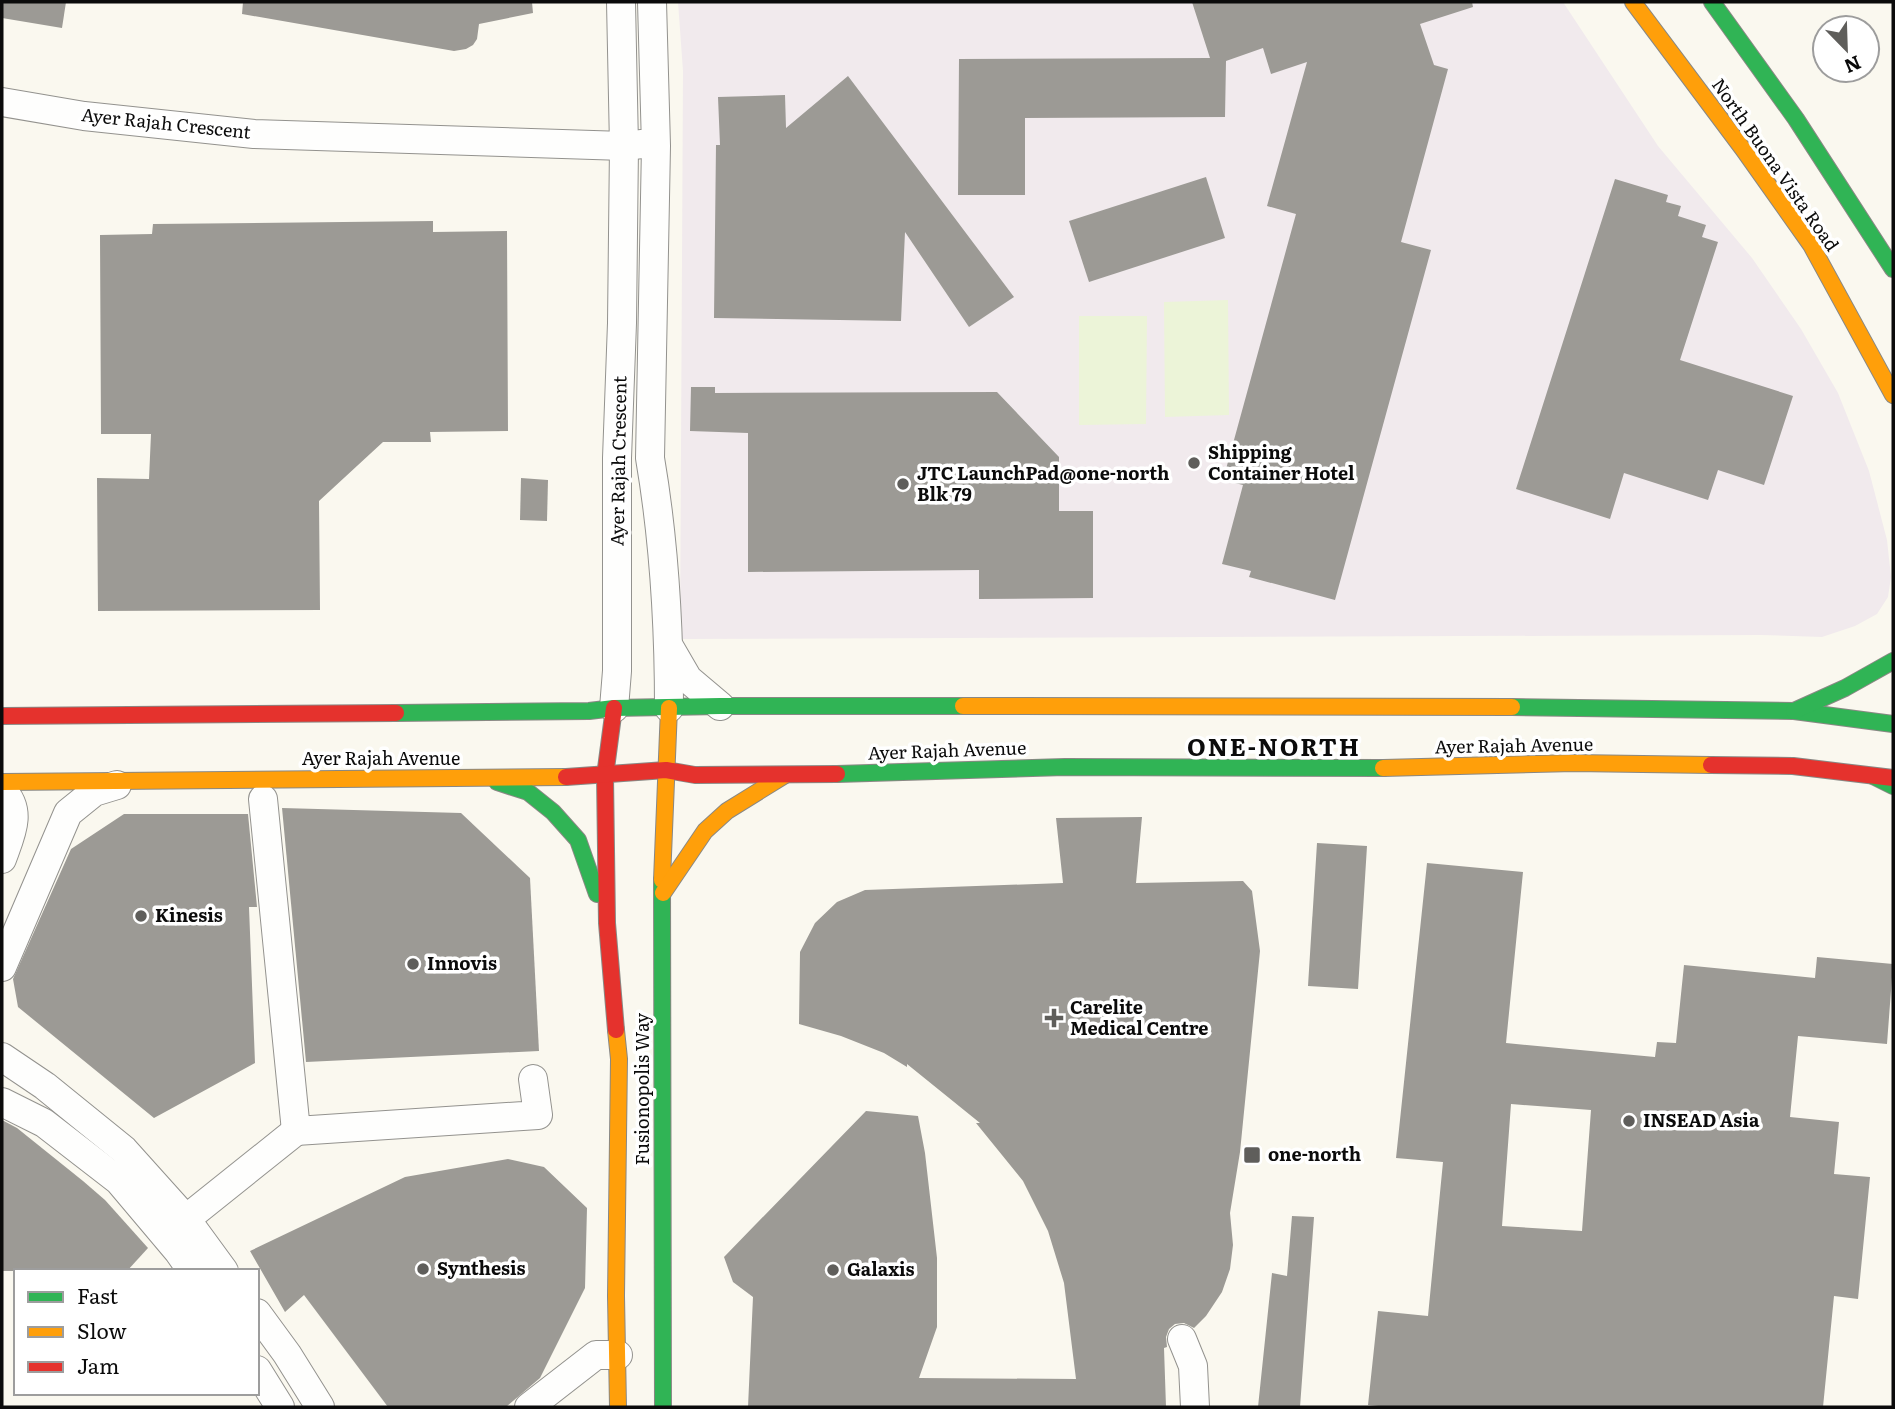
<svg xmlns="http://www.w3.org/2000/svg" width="1895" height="1409" viewBox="0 0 1895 1409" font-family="Literata,serif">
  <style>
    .industrial { fill: #f1eaed }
    .pitch { fill: #ecf4d8 }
    .building { fill: #9c9a95; fill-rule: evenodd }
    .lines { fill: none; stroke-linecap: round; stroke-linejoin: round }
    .street-casing { stroke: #93928e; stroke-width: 30 }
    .fast-casing { stroke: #898884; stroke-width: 18 }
    .slow-casing { stroke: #898884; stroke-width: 18 }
    .jam-casing { stroke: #898884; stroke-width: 18 }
    .street { stroke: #fefefd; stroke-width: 28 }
    .fast { stroke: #30b455; stroke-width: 16 }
    .slow { stroke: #ff9f0a; stroke-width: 16 }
    .jam { stroke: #e5322d; stroke-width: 16 }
    .poi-dot { fill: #5f5e5b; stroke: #fff; stroke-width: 2.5 }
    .labels { text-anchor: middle; stroke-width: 7; stroke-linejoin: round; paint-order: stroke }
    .street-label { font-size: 18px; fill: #0b0b0b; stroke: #fff }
    .poi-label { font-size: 18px; font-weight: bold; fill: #0b0b0b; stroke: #fff; text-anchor: start }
    .district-label { font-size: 24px; font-weight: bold; letter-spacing: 2px; fill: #0b0b0b; stroke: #fff }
  </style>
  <rect width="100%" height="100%" fill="#faf8ef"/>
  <polygon class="industrial" points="678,2 1563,2 1658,146 1752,258 1801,329 1838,393 1869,471 1887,540 1891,577 1888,597 1877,614 1855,626 1822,637 1761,635 680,639 683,71"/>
  <g class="pitch">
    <polygon points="1228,300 1229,415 1165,417 1164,302"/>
    <polygon points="1079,316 1147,316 1146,424 1079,425"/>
  </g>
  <g class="building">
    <polygon points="2,2 66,2 62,28 2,18"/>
    <polygon points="243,2 532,2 533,13 479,24 477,39 473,45 466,49 454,51 242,14"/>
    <polygon points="1192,2 1472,2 1473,7 1420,24 1434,65 1448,69 1401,242 1431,250 1335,600 1249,577 1251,571 1222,564 1243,485 1223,480 1296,214 1267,206 1307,62 1271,74 1263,48 1226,61 1225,117 1025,118 1025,195 958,195 959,59 1210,58"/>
    <polygon points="848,76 1014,297 969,327 905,232 901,321 714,318 716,145 720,145 718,97 785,95 786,128"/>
    <polygon points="1206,177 1225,238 1089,282 1069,221"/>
    <polygon points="1615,179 1668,195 1666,202 1681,206 1678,216 1706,225 1702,237 1718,242 1680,360 1793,396 1764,485 1718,470 1708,500 1624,473 1610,519 1516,489"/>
    <polygon points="433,221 433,232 507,231 508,431 430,432 431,442 383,442 319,501 320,610 98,611 97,478 149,479 151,434 101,434 100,235 152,234 153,224"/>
    <polygon points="691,387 715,387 715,393 997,392 1059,457 1059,511 1093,511 1093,598 979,599 979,570 748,572 748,433 690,431"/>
    <polygon points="521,478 548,480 547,521 520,520"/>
    <polygon points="282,808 461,813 530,878 539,1051 306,1062"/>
    <polygon points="124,814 248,814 257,907 249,907 255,1063 154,1118 18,1007 13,979 71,849"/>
    <polygon points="1142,817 1136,883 1243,881 1252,891 1260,951 1240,1152 1230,1213 1233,1245 1230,1269 1222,1292 1206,1316 1194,1328 1184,1323 1175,1324 1169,1329 1166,1337 1167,1347 1164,1348 1166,1407 748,1407 753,1297 733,1282 724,1257 866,1111 918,1116 925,1153 937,1258 937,1327 919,1378 1076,1379 1064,1283 1048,1231 1023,1181 976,1123 980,1123 907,1064 907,1067 884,1053 841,1036 799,1024 800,952 815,923 837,902 865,890 1063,883 1056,818"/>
    <polygon points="1317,843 1367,846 1358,989 1308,986"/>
    <path d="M 1427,863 L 1523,872 L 1506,1043 L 1655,1057 L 1657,1042 L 1676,1043 L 1684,965 L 1815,978 L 1817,957 L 1893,964 L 1887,1044 L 1798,1036 L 1790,1117 L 1839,1122 L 1834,1174 L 1870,1177 L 1858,1299 L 1834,1296 L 1823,1407 L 1389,1407 L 1368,1405 L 1378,1311 L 1428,1316 L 1443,1162 L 1396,1158 ZM 1511,1104 L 1591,1110 L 1582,1231 L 1502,1226 Z"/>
    <polygon points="2,1120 17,1128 83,1181 105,1200 148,1248 127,1271 2,1271"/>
    <polygon points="508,1159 544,1167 587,1208 585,1288 540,1378 506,1407 388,1407 304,1295 285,1312 250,1251 405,1177"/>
    <polygon points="1292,1216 1314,1217 1300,1407 1258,1407 1272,1273 1287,1276"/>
  </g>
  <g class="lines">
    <g class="street-casing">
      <g id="street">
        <path d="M 652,2 L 656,146 L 650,458 C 664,540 669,624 669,708"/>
        <polyline points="2,102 84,116 254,134 624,146 642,144"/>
        <polyline points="670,648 688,679 720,706"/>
        <polyline points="614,708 617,671 617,458 622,323 624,146 621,2"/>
        <path d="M 2,790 C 23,811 11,834 2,859"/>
        <polyline points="263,799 296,1131 538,1115 533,1079"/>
        <polyline points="2,967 68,813 94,792 117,785"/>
        <polyline points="2,1057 45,1086 124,1150 186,1219 224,1271"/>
        <polyline points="2,1102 44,1123 119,1181 178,1251 192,1271"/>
        <polyline points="186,1219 296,1131"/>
        <polyline points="257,1313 287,1354 320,1407"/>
        <polyline points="1182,1339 1193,1366 1195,1407"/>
        <polyline points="257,1370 280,1407"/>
        <polyline points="529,1407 596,1355 618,1355"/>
      </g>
    </g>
    <g class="fast-casing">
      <g id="fast">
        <polyline points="1712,2 1796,119 1893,269"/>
        <polyline points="1512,707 1794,711 1893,724"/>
        <polyline points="1794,711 1845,688 1893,661"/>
        <polyline points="396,713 589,711 614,708 720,706 963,706"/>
        <polyline points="837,774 1065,767 1383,768"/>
        <polyline points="1873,776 1893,786"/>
        <polyline points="497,782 528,792 553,812 578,840 597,894"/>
        <polyline points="662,880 663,1407"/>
      </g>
    </g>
    <g class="slow-casing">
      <g id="slow">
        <polyline points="1633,2 1743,149 1811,245 1893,395"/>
        <polyline points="963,706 1512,707"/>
        <polyline points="1383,768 1574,763 1711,765"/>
        <polyline points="2,782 566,777"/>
        <polyline points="662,880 669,708"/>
        <polyline points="663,893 705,831 727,811 785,775"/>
        <polyline points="616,1030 619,1059 616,1296 618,1407"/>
      </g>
    </g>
    <g class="jam-casing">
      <g id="jam">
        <polyline points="614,708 605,776 607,923 616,1030"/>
        <polyline points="2,716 396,713"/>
        <polyline points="1711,765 1793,766 1893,778"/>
        <polyline points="566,777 666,770 695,775 837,774"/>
      </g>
    </g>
    <use href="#street" class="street"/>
    <use href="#fast" class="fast"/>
    <use href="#slow" class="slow"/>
    <use href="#jam" class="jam"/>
  </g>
  <g class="poi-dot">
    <circle cx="1194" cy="463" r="7"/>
    <circle cx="903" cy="484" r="7"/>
    <circle cx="141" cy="916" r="7"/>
    <circle cx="413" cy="964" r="7"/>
    <path d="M1050.5 1007.5h7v7h7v7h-7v7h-7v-7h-7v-7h7z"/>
    <circle cx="1629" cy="1121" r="7"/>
    <rect x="1243" y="1146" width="18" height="18" rx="3.5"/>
    <circle cx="423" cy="1269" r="7"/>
    <circle cx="833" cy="1270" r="7"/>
  </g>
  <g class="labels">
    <g class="street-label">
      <text transform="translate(166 124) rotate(6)" y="6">Ayer Rajah Crescent</text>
      <text transform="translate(1775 165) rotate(55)" y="6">North Buona Vista Road</text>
      <text transform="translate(619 461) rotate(-89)" y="6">Ayer Rajah Crescent</text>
      <text transform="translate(1514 746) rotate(-1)" y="6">Ayer Rajah Avenue</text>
      <text transform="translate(947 751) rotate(-2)" y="6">Ayer Rajah Avenue</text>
      <text x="381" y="765">Ayer Rajah Avenue</text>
      <text transform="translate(643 1089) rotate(-90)" y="6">Fusionopolis Way</text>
    </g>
    <g class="poi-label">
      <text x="1208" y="459">Shipping<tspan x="1208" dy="21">Container Hotel</tspan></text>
      <text x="917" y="480">JTC LaunchPad@one-north<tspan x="917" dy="21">Blk 79</tspan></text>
      <text x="155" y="922">Kinesis</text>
      <text x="427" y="970">Innovis</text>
      <text x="1070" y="1014">Carelite<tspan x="1070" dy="21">Medical Centre</tspan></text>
      <text x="1643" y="1127">INSEAD Asia</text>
      <text x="1268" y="1161">one-north</text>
      <text x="437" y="1275">Synthesis</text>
      <text x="847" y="1276">Galaxis</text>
    </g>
    <g class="district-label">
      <text x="1274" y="756">ONE-NORTH</text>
    </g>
  </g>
  <rect width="1895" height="1409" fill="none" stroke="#0b0b0b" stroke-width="7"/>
  <rect x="14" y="1269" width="245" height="126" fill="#ffffff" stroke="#9d9d9d" stroke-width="2"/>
  <rect x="28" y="1292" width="35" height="10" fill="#30b455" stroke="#9d9d9d" stroke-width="2"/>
  <text x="77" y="1304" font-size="21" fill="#0b0b0b">Fast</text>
  <rect x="28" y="1327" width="35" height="10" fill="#ff9f0a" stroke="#9d9d9d" stroke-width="2"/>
  <text x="77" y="1339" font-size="21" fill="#0b0b0b">Slow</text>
  <rect x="28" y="1362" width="35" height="10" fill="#e5322d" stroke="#9d9d9d" stroke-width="2"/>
  <text x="77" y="1374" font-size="21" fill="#0b0b0b">Jam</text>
  <g transform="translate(1846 49) rotate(157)"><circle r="33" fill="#ffffff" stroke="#9d9d9d" stroke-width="2"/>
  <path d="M0-5L12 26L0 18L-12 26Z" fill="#5f5e5b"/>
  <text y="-10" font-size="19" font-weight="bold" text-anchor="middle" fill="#0b0b0b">N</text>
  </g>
</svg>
